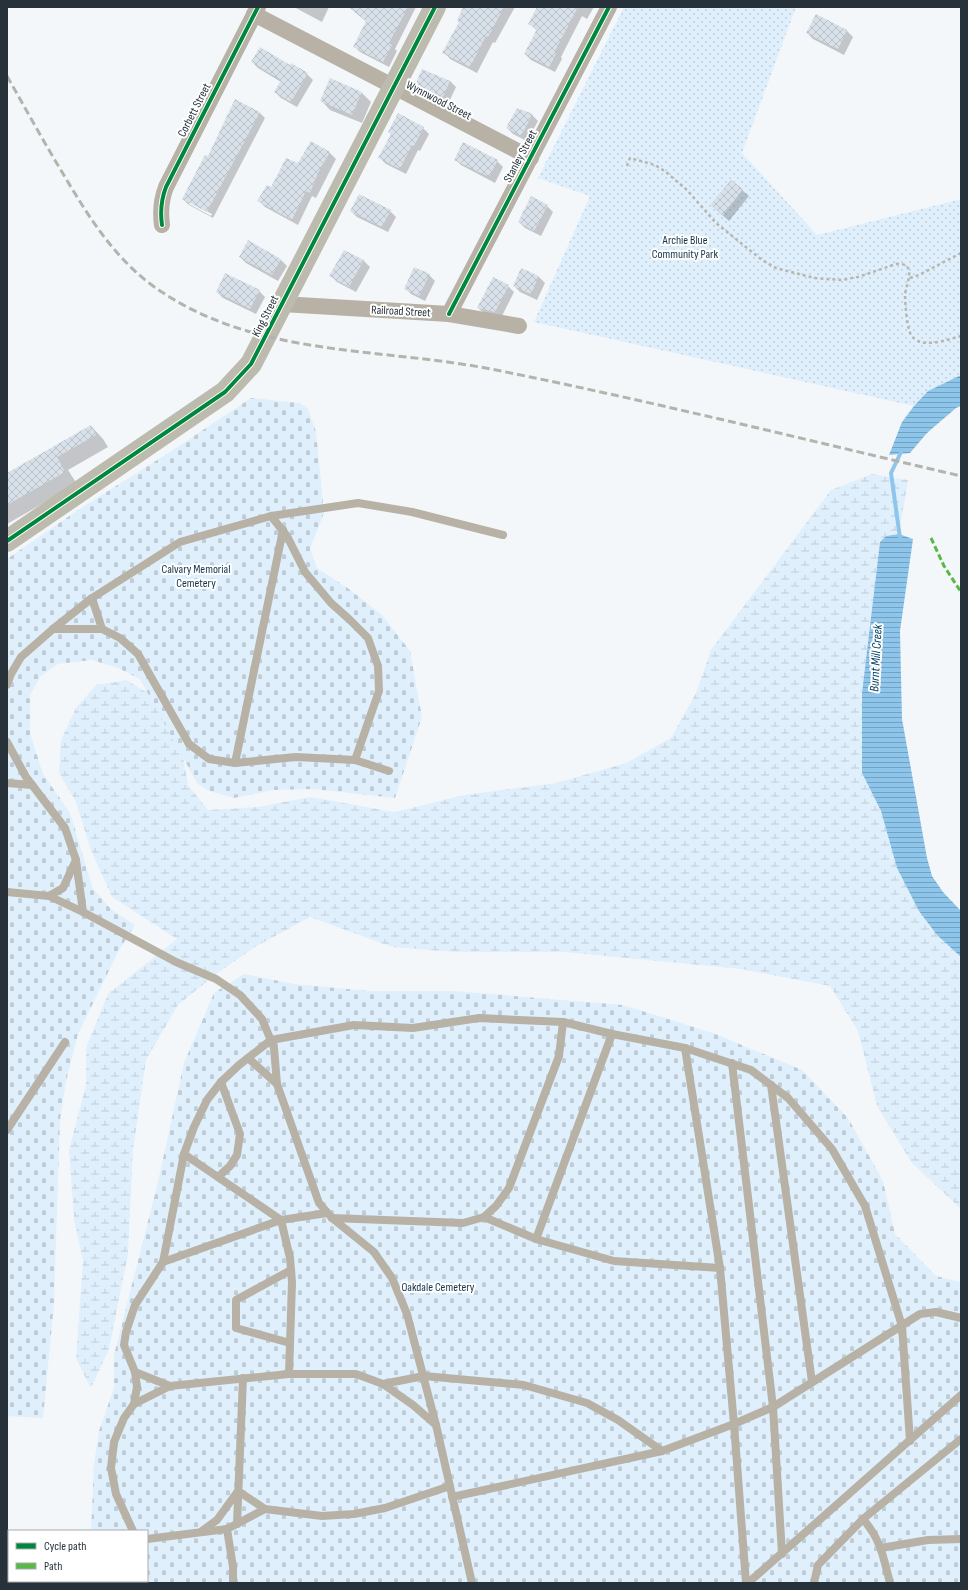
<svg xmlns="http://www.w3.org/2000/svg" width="968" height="1590" viewBox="0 0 968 1590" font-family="'Sofia Sans Condensed',sans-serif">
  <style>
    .wetland { fill: url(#wetland-marsh) }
    .cemetery { fill: url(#cemetery-stones) }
    .park { fill: url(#park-dots) }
    .water { fill: url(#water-rules) }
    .shadow { fill: #0003; fill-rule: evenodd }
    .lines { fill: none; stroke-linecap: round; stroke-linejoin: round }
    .stream { stroke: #8ec5eb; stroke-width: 4 }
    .building { fill: url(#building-cross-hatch) }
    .path { stroke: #b8b6af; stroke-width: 2.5; stroke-dasharray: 3 3; stroke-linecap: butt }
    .lane { stroke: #b7b2a5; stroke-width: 8 }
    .street { stroke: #b7b2a5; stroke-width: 16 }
    .secondary { stroke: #bdbbae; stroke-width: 22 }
    .rail { stroke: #b4b4ae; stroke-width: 3; stroke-dasharray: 8 4; stroke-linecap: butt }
    .quiet { stroke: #58b947; stroke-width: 3; stroke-dasharray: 6 3; stroke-linecap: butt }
    .cycleway-casing { stroke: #fff; stroke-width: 6 }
    .cycleway { stroke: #00873e; stroke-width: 4 }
    .labels { text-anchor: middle; stroke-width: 4; stroke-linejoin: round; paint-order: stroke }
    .street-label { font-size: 12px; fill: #26313a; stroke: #fff }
    .park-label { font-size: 12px; fill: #13344a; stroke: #fff }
    .water-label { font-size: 13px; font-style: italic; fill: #003f63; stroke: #fff }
  </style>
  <defs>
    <pattern id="wetland-marsh" width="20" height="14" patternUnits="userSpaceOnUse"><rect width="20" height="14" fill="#dfeffc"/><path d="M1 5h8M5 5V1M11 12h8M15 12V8" fill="none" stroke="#bfcdd9"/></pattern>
    <pattern id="cemetery-stones" width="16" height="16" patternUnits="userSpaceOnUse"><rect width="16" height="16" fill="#dfeffc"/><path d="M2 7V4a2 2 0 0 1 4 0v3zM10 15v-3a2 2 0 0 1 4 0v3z" fill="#bfcdd9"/></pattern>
    <pattern id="park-dots" width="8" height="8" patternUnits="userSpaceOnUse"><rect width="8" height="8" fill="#dfeffc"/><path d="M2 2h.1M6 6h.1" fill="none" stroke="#bfcdd9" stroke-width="1.8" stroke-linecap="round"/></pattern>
    <pattern id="water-rules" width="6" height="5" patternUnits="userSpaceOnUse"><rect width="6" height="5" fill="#8ec5eb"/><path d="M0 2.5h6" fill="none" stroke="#74a1bf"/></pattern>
    <pattern id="building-cross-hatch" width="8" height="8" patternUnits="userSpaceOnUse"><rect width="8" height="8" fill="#d8e1e9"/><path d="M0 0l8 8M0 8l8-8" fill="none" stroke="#b9c2c9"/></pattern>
  </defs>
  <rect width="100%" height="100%" fill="#f4f7fa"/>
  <polygon class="wetland" points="872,474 908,480 899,534 886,536 880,542 862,693 862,773 881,811 897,868 937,935 961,957 961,1209 912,1163 877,1106 858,1031 830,986 741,969 564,952 454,952 392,947 310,917 255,947 216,974 178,1005 146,1060 133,1150 128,1254 109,1349 91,1388 76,1359 83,1261 74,1219 69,1150 86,1085 86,1048 108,994 177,939 112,897 91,850 76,802 59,773 61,740 76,708 96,685 126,680 148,693 178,728 188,785 208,810 258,807 310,797 395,812 464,795 556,783 626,763 671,738 696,693 711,650 831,490"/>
  <g class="cemetery">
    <polygon points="251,398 300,403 308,409 316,432 324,513 310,549 317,568 349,589 382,615 410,651 422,717 395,798 314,789 274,790 234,798 209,791 197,783 140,679 118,668 92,660 58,664 41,676 30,695 30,733 43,774 70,813 93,889 112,910 135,925 118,952 78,1034 66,1081 60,1120 54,1304 43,1418 7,1416 7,559 78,510 173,450"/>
    <polygon points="244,974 294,984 369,991 455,991 623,1005 713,1033 802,1070 848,1118 883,1181 895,1234 936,1276 961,1282 961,1583 83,1583 83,1581 147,1581 147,1531 91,1531 94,1464 99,1431 114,1388 114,1355 157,1186 184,1063 214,993"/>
  </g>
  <polygon class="park" points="624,7 796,7 742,153 817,235 961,199 961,375 929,391 914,406 534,322 590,196 538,178"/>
  <g class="water">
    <polygon points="961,375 961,406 956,408 927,433 910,453 889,455 902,422 914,406 928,391"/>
    <polygon points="899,534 913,539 900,631 902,719 927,858 932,876 943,892 961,911 961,957 937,935 919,911 897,868 881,811 862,773 862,693 880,542 886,536"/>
  </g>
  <g class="shadow">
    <polygon points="294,7 329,7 322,22"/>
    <polygon points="349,7 416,7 395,49 397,51 389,67 360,52 354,46 367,22"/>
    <polygon points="466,7 515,7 495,43 493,42 477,73 450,59 444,52 460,22"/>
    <polygon points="554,7 594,7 587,19 582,16 561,57 562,59 555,72 531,60 525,54 538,31 529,24"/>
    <polygon points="816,15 847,31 853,37 844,55 813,39 807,33"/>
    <polygon points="252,62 290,66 291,65 307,74 313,80 297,107 281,98 275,92 281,82 258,68"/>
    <polygon points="330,79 362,93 371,102 362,123 330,110 321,100"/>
    <polygon points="450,81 456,87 449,102 422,91 416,85"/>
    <path d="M 259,112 L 265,118 L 213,218 L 189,205 L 183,199 L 209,158 ZM 189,202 L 212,214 L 211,216 L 189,204 Z"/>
    <polygon points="532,115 538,121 527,141 513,134 507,128"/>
    <polygon points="423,128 429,134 420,151 418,150 406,174 386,164 380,158 392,135 389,132"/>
    <polygon points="311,143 330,153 336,159 316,198 312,196 298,225 265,207 259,201 299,165"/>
    <polygon points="455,159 497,161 503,167 495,183 461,165"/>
    <polygon points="731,181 749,196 729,221 711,205"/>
    <polygon points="547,206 553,212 541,236 525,228 519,222"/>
    <polygon points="351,211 390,211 396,217 388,232 357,217"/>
    <polygon points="344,251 364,261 370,267 356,292 337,282 331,276"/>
    <polygon points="240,257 281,260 287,266 278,281 246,263"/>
    <polygon points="522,269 539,277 545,283 537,300 520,292 514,286"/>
    <polygon points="429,275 435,281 425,301 411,294 405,288"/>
    <polygon points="508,286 514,292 501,318 484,313 478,308"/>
    <polygon points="259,291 265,297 256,314 223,298 217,292"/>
    <polygon points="91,426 103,439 108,447 68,470 77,484 7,524 7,474"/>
  </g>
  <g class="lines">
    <polyline class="stream" points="900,538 891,473 902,450"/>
  </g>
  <g class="building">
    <polygon points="348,7 408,7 389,43 392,45 383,62 353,47 366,21"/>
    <polygon points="463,7 504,7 488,37 486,36 470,67 442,53 459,22 457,21"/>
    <polygon points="537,7 578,7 555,51 557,52 549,67 524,54 537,29 528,24"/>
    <polygon points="816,14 847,30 838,49 806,33"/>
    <polygon points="260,47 290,65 291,63 308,73 291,102 274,92 281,80 251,62"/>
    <polygon points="422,69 450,81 443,97 415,85"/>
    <polygon points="330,78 362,92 352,115 320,101"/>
    <polygon points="235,99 260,112 207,212 182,199 205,155 208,156"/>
    <polygon points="517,108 533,114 521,136 506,128"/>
    <polygon points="398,113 424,127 414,146 412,145 400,169 378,158 391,134 388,132"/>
    <polygon points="311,141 330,152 318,173 310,193 306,191 292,220 257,201 267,185 271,187 286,158 298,163"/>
    <polygon points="463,142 498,160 489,177 454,160"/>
    <polygon points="731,180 743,189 723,215 710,205"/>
    <polygon points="359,194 391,210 382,227 350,211"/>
    <polygon points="531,196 548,205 534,231 518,222"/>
    <polygon points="248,240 281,259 272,275 239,257"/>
    <polygon points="344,250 364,260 349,287 329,276"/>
    <polygon points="414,267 430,274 419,296 404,289"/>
    <polygon points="521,268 539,276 531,294 513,286"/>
    <polygon points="225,273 260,290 250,309 216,292"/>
    <polygon points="493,277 509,285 495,312 477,308"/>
    <polygon points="91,425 96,435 57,457 65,472 7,505 7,473"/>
  </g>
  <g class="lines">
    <g class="path">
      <path d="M 627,166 L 630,158 L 655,165 L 666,172 L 687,190 L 716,223 L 762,260 L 776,268 L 814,278 L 841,280 L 858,277 L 896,264 C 918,262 906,284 905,295 C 905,303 907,328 911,335 C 913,338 917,341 921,342 C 933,345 950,339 961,336"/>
      <polyline points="910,278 919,275 961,253"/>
    </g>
    <g class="lane">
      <polyline points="271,516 287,536 305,572 331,603 350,620 368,638 378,666 379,691 355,760"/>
      <polyline points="92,598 102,629"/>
      <polyline points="53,629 102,629 120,638 138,654 189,744 209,759 235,763 296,757 355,760 389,771"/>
      <polyline points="7,685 11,674 21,657 53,629 92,598 180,542 271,516 358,503 412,512 503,535"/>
      <polyline points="7,742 26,777 65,828 76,860 83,912"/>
      <polyline points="235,763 283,530"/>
      <polyline points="7,783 32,785"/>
      <polyline points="7,892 49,896 63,888 76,860"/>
      <polyline points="49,896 83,912 176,962 216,979 240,995 262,1019 274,1048 277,1084 319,1203 332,1218 374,1252 392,1278 407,1314 436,1425 472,1583"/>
      <polyline points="685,1048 720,1268 734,1424 746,1583"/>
      <polyline points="248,1058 277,1084"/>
      <polyline points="732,1063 773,1407 782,1554"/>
      <polyline points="771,1085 812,1382"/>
      <polyline points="7,1130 65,1042"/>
      <polyline points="184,1154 281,1220 290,1258 292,1282 289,1374"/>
      <polyline points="218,1177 230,1166 237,1155 240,1134 221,1082"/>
      <polyline points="484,1217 536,1239 614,1261 720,1268"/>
      <polyline points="332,1218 463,1223 484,1217 496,1206 509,1188 559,1056 563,1022"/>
      <polyline points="536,1239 612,1034"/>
      <polyline points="163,1262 184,1154 194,1127 207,1100 221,1082 239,1065 271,1040 354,1025 413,1028 479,1018 563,1022 612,1034 685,1048 751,1070 788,1098 832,1149 865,1206 902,1326 910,1441"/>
      <polyline points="290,1343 236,1328 236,1300 291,1270"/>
      <polyline points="135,1372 170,1386"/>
      <polyline points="383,1384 424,1376 524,1385 587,1403 618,1420 662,1451"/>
      <polyline points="134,1404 137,1387 135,1372 124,1345 126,1332 135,1305 163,1262 281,1220 327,1213"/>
      <polyline points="452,1497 662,1451 734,1424 773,1407 920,1314 936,1312 961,1318"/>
      <path d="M 863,1519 C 881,1540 883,1556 890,1583"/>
      <polyline points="237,1524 243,1378"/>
      <polyline points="227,1529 233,1567 233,1583"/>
      <polyline points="133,1531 116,1494 111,1468 114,1442 124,1418 134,1404 170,1386 289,1374 356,1374 383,1384 413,1405 436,1425"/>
      <polyline points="202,1531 217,1520 238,1491 265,1509"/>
      <polyline points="147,1539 227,1529 265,1509 322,1516 354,1514 385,1508 450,1486"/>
      <polyline points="881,1548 928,1540 961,1539"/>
      <polyline points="129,1583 129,1581"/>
      <polyline points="748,1583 961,1395"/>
      <polyline points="814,1583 818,1565 863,1519 961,1439"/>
    </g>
    <g class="street">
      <polyline points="254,14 531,158"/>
      <path d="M 162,225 C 160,211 161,200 166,187 L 258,7"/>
      <polyline points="282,304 449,314 519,326"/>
      <polyline points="449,314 609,7"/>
    </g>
    <polyline class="secondary" points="7,541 225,392 251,364 435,7"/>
    <path class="rail" d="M 7,76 C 24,106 41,137 59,167 C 84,209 109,252 149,283 C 251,359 377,346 496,370 C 651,401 806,440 961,476"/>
    <polyline class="quiet" points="931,538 944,566 961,592"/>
    <g class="cycleway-casing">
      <g id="cycleway">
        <path d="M 162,225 C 160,211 161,200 166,187 L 258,7"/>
        <polyline points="449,314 609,7"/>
        <polyline points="7,541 225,392 251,364 435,7"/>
      </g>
    </g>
    <use href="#cycleway" class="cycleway"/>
  </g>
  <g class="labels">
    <g class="street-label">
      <text transform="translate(439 100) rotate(27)" y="4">Wynnwood Street</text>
      <text transform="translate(194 110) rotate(-63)" y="4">Corbett Street</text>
      <text transform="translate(520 156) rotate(-62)" y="4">Stanley Street</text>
      <text transform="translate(401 311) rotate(3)" y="4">Railroad Street</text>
      <text transform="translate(265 316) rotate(-63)" y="4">King Street</text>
    </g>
    <g class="park-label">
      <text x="685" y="244">Archie Blue<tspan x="685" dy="14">Community Park</tspan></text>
      <text x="196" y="573">Calvary Memorial<tspan x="196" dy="14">Cemetery</tspan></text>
      <text x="438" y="1291">Oakdale Cemetery</text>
    </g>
    <g class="water-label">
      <text transform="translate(875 658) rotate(-87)" y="5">Burnt Mill Creek</text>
    </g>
  </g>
  <rect width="968" height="1590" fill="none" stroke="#26313a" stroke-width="16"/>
  <rect x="8" y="1530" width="140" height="52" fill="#ffffff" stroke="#a8adb0"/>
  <rect x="16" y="1543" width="20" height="6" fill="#00873e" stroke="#a8adb0"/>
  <text x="44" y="1550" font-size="12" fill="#26313a">Cycle path</text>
  <rect x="16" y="1563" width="20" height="6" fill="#58b947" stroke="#a8adb0"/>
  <text x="44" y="1570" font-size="12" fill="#26313a">Path</text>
</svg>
